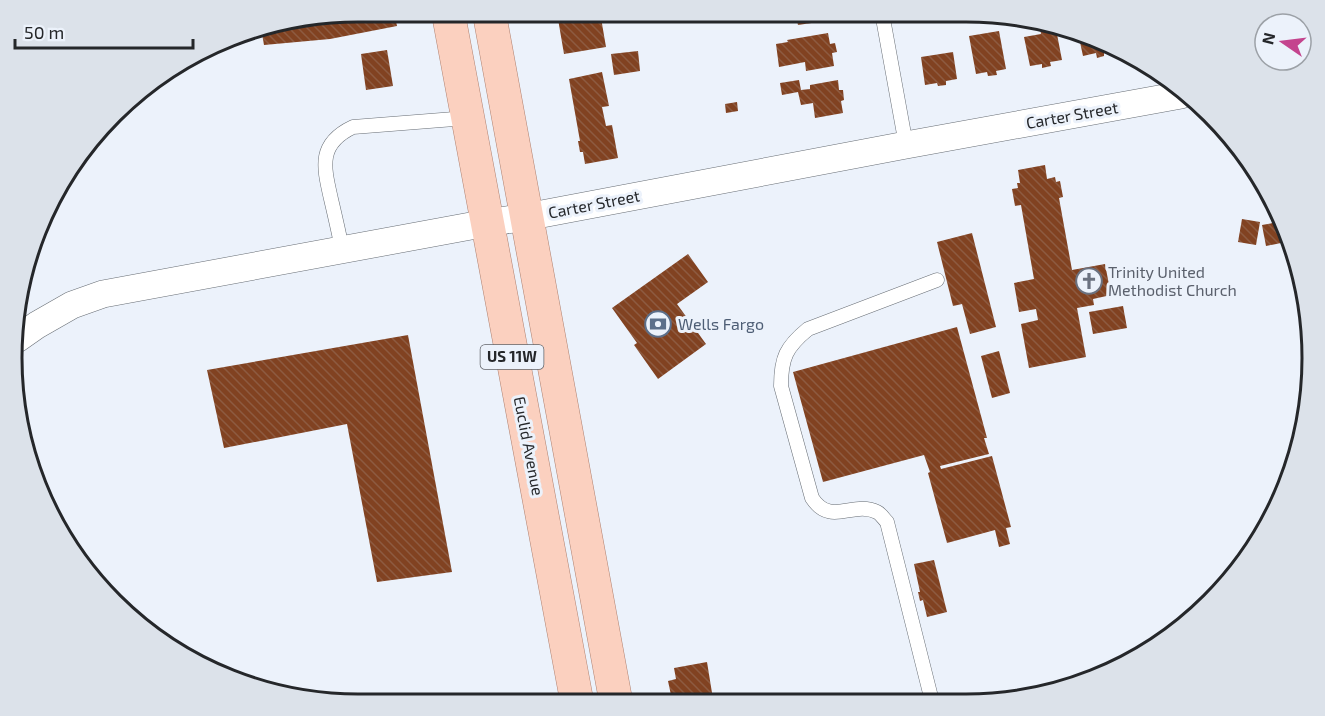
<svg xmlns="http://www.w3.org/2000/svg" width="1325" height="716" viewBox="0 0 1325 716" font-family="'Exo 2',sans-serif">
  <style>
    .building { fill: url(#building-back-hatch) }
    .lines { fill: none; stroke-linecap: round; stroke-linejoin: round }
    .lane-casing { stroke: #676d74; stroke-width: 15 }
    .street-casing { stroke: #676d74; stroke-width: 28 }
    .primary-casing { stroke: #ae8170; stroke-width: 34 }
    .lane { stroke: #fff; stroke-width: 14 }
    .street { stroke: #fff; stroke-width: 27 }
    .primary { stroke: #fbd0bf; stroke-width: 33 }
    .labels { text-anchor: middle; stroke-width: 6; stroke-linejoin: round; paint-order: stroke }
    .shield { fill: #ecf2fb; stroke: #616469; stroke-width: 1.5 }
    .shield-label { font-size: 15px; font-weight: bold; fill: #25272a }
    .street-label { font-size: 16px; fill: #25272a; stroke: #ecf2fb }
    .worship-label { font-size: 16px; fill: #5b616d; stroke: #ecf2fb; text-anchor: start }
    .service-label { font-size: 16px; fill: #4e5e75; stroke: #ecf2fb; text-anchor: start }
    .rim { fill: none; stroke: #25272a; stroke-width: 3 }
  </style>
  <defs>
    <pattern id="building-back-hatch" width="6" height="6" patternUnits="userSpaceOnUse" patternTransform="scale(1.5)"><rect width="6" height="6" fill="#814221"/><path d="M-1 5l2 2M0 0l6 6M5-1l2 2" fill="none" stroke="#8d5b41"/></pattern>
  </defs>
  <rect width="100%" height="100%" fill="#ecf2fb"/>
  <g class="building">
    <polygon points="358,12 394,12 397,26 330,39 264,45 261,28"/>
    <polygon points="584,12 600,12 606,47 564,54 558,19 585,14"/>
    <polygon points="795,13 824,13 825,21 798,25"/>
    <polygon points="1039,21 1055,24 1062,60 1050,62 1051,66 1042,68 1042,64 1030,66 1024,37 1041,34"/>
    <polygon points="999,31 1006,69 996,71 997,75 988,76 987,72 976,74 969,36"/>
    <polygon points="828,33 830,44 835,43 837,52 832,53 834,66 806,71 805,62 779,67 776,44 788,42 787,40"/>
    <polygon points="1078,33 1114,48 1115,50 1104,52 1104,56 1097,58 1096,53 1083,56"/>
    <polygon points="387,50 393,86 366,90 361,54"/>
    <polygon points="638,51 640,71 614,75 611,54"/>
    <polygon points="953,52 957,79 946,81 946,85 938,86 937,83 925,85 921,57"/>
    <polygon points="602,72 609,106 602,107 606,126 612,125 618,158 585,164 583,152 580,152 578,141 580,141 569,79"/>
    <polygon points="799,80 801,90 810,89 810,85 838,80 839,90 843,90 844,100 841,101 843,113 815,118 813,103 801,105 798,92 782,95 780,83"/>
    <polygon points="737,102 738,111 726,113 725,104"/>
    <polygon points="1045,165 1047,179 1055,177 1056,182 1060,181 1063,197 1059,198 1072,270 1105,264 1111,295 1093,299 1094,305 1077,308 1086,357 1029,368 1021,324 1038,320 1036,309 1019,312 1014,283 1034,279 1021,205 1015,206 1012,189 1018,188 1017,183 1020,183 1018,170"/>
    <polygon points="1242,219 1260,222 1256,245 1238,242"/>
    <polygon points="1278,222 1285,236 1286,242 1266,246 1262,225"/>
    <polygon points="972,233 996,327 970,334 962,304 953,306 937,242"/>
    <polygon points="688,254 708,282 677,304 706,344 658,379 634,345 637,343 612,308"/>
    <polygon points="1123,306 1127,328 1093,334 1089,312"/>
    <polygon points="957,327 987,438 984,438 989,454 940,466 941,469 992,456 1011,527 1006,528 1010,544 999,547 995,530 947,543 928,473 930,472 924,455 823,482 793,372"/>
    <polygon points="408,335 452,572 377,582 347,424 224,448 207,370"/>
    <polygon points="999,351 1010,393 992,398 981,356"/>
    <polygon points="934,560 947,612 927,617 923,600 920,601 918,592 920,592 914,564"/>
    <polygon points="707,662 713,699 696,702 680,702 678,694 671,695 668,681 676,679 674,668"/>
  </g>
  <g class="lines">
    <g class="lane-casing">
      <g id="lane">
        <polyline points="882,13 906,145"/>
        <path d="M 342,249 C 339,233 335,216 331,199 C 324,168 317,144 353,127 L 467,118"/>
        <path d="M 932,701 L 887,522 C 884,519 881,514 877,512 C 853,500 831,527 812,498 L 781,386 C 781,358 786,347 808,329 L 937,280"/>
      </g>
    </g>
    <g class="street-casing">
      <polyline id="street" points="17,339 37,325 72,305 103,294 487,223 526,217 906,145 1181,95"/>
    </g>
    <g class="primary-casing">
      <g id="primary">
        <polyline points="448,12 577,702"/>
        <polyline points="489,12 616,702"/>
      </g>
    </g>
    <use href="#lane" class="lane"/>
    <use href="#street" class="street"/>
    <use href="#primary" class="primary"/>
  </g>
  <defs>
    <g id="church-ring" transform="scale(1.35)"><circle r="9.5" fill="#ecf2fb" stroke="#6b7280" stroke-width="1.5"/><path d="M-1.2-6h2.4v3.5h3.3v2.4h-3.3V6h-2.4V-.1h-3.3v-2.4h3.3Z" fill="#6b7280"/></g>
    <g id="bank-ring" transform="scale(1.35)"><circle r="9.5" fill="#ecf2fb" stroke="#5c6f8a" stroke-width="1.5"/><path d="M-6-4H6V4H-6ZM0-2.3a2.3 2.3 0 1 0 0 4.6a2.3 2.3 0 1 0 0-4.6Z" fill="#5c6f8a"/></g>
  </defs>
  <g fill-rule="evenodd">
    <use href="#church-ring" x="1089" y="281"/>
    <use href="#bank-ring" x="658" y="324"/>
  </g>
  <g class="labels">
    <rect class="shield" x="480.5" y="345" width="63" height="24" rx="4.5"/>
    <g class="shield-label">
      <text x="512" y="362">US 11W</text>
    </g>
    <g class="street-label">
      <text transform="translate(1072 115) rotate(-10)" y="6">Carter Street</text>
      <text transform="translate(594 204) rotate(-11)" y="6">Carter Street</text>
      <text transform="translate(529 446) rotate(79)" y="6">Euclid Avenue</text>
    </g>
    <g class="worship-label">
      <text x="1108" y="278">Trinity United<tspan x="1108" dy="18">Methodist Church</tspan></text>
    </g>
    <g class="service-label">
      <text x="678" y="330">Wells Fargo</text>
    </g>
  </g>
  <path d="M0 0H1325V716H0ZM358 22H966A336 336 0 0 1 1302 358V358A336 336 0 0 1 966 694H358A336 336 0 0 1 22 358V358A336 336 0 0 1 358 22Z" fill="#dce2ea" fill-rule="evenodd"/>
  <path class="rim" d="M358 22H966A336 336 0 0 1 1302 358V358A336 336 0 0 1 966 694H358A336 336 0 0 1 22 358V358A336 336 0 0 1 358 22Z"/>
  <g transform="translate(1283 42) rotate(284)"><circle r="28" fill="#ecf2fb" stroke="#9ca1a7" stroke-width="1.5"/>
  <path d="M0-4.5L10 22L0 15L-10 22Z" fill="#c4448e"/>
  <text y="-9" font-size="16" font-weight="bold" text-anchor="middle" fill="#25272a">N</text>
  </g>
  <path d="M15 39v9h178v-9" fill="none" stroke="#25272a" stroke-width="3"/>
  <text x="24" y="39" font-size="18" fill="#25272a" stroke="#ecf2fb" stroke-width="4.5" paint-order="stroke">50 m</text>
</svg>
